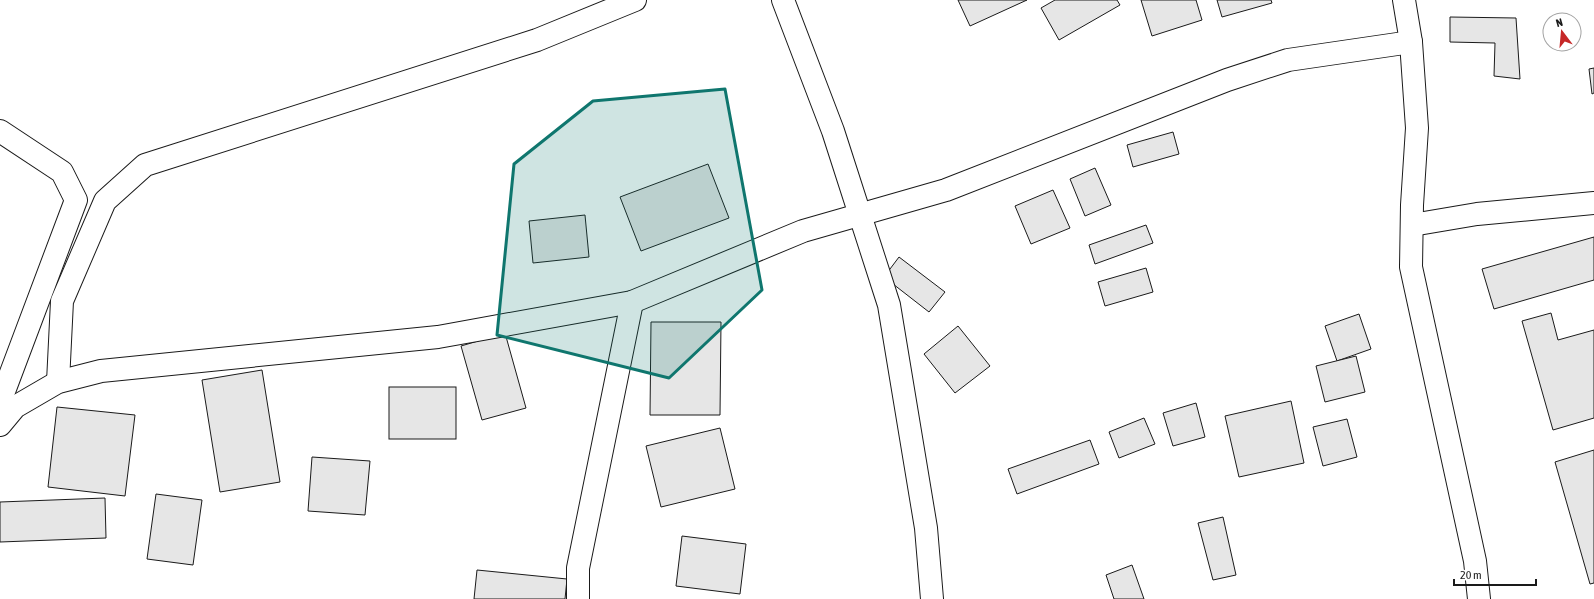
<svg xmlns="http://www.w3.org/2000/svg" width="1594" height="599" viewBox="0 0 1594 599" font-family="'Asap Condensed',sans-serif">
  <style>
    .building { fill: #e6e6e6; stroke: #1a1a1a }
    .lines { fill: none; stroke-linecap: round; stroke-linejoin: round }
    .street-casing { stroke: #1a1a1a; stroke-width: 24 }
    .street { stroke: #fff; stroke-width: 22 }
    .marked { fill: #0f766e; fill-opacity: 0.2; stroke: #0f766e; stroke-width: 3; stroke-linejoin: round }
  </style>
  <rect width="100%" height="100%" fill="#fff"/>
  <g class="building">
    <polygon points="958,0 1027,0 970,26"/>
    <polygon points="1055,0 1117,0 1120,5 1059,40 1041,8"/>
    <polygon points="1141,0 1196,0 1202,20 1152,36"/>
    <polygon points="1217,0 1271,0 1272,3 1222,17"/>
    <polygon points="1450,17 1516,18 1520,79 1494,76 1495,43 1450,42"/>
    <polygon points="1594,68 1594,93 1592,94 1589,69"/>
    <polygon points="1173,132 1179,154 1133,167 1127,145"/>
    <polygon points="708,164 729,218 641,251 620,197"/>
    <polygon points="1095,168 1111,205 1085,216 1070,179"/>
    <polygon points="1053,190 1070,228 1031,244 1015,206"/>
    <polygon points="585,215 589,257 533,263 529,221"/>
    <polygon points="1146,225 1153,243 1095,264 1089,245"/>
    <polygon points="1594,237 1594,280 1494,309 1482,269"/>
    <polygon points="899,257 945,292 929,312 884,277"/>
    <polygon points="1146,268 1153,292 1105,306 1098,282"/>
    <polygon points="1551,313 1558,340 1594,330 1594,418 1553,430 1522,321"/>
    <polygon points="1359,314 1371,349 1337,361 1325,326"/>
    <polygon points="651,322 721,322 720,415 650,415"/>
    <polygon points="958,326 990,366 955,393 924,354"/>
    <polygon points="505,333 526,408 482,420 461,346"/>
    <polygon points="1356,356 1365,392 1325,402 1316,366"/>
    <polygon points="262,370 280,482 220,492 202,380"/>
    <rect x="389" y="387" width="67" height="52"/>
    <polygon points="1291,401 1304,463 1239,477 1225,416"/>
    <polygon points="1196,403 1205,437 1173,446 1163,413"/>
    <polygon points="57,407 135,415 125,496 48,487"/>
    <polygon points="1144,418 1155,444 1119,458 1109,432"/>
    <polygon points="1347,419 1357,457 1323,466 1313,427"/>
    <polygon points="720,428 735,489 661,507 646,446"/>
    <polygon points="1090,440 1099,464 1017,494 1008,469"/>
    <polygon points="1594,450 1594,583 1590,584 1555,462"/>
    <polygon points="312,457 370,461 365,515 308,511"/>
    <polygon points="156,494 202,500 193,565 147,559"/>
    <polygon points="105,498 106,538 0,542 0,502"/>
    <polygon points="1223,517 1236,575 1213,580 1198,523"/>
    <polygon points="682,536 746,544 740,594 676,586"/>
    <polygon points="1132,565 1144,599 1114,599 1106,575"/>
    <polygon points="477,570 567,579 565,599 474,599"/>
  </g>
  <g class="lines">
    <g class="street-casing">
      <g id="street">
        <polyline points="783,0 833,131 889,305 926,528 932,599"/>
        <polyline points="1404,0 1411,42 1417,128 1412,205 1411,267 1475,561 1479,599"/>
        <polyline points="0,131 62,172 76,200 0,402"/>
        <polyline points="1412,225 1477,214 1594,203"/>
        <polyline points="58,382 62,301 105,201 145,165 537,40 635,0"/>
        <polyline points="0,425 15,407 58,382 101,371 438,337 632,302 803,231 946,190 1227,80 1288,60 1411,42"/>
        <polyline points="578,599 578,568 632,302"/>
      </g>
    </g>
    <use href="#street" class="street"/>
  </g>
  <path class="marked" d="M 725,89 L 762,290 L 669,378 L 497,335 L 514,164 L 593,101 Z"/>
  <g transform="translate(1562 32) rotate(344)"><circle r="19" fill="#ffffff" stroke="#a3a3a3"/>
  <path d="M0-3L7 15L0 10L-7 15Z" fill="#c62828"/>
  <text y="-6" font-size="11" font-weight="bold" text-anchor="middle" fill="#1a1a1a">N</text>
  </g>
  <path d="M1454 579v6h82v-6" fill="none" stroke="#1a1a1a" stroke-width="2"/>
  <text x="1460" y="579" font-size="12" fill="#1a1a1a" stroke="#ffffff" stroke-width="3" paint-order="stroke">20 m</text>
</svg>
